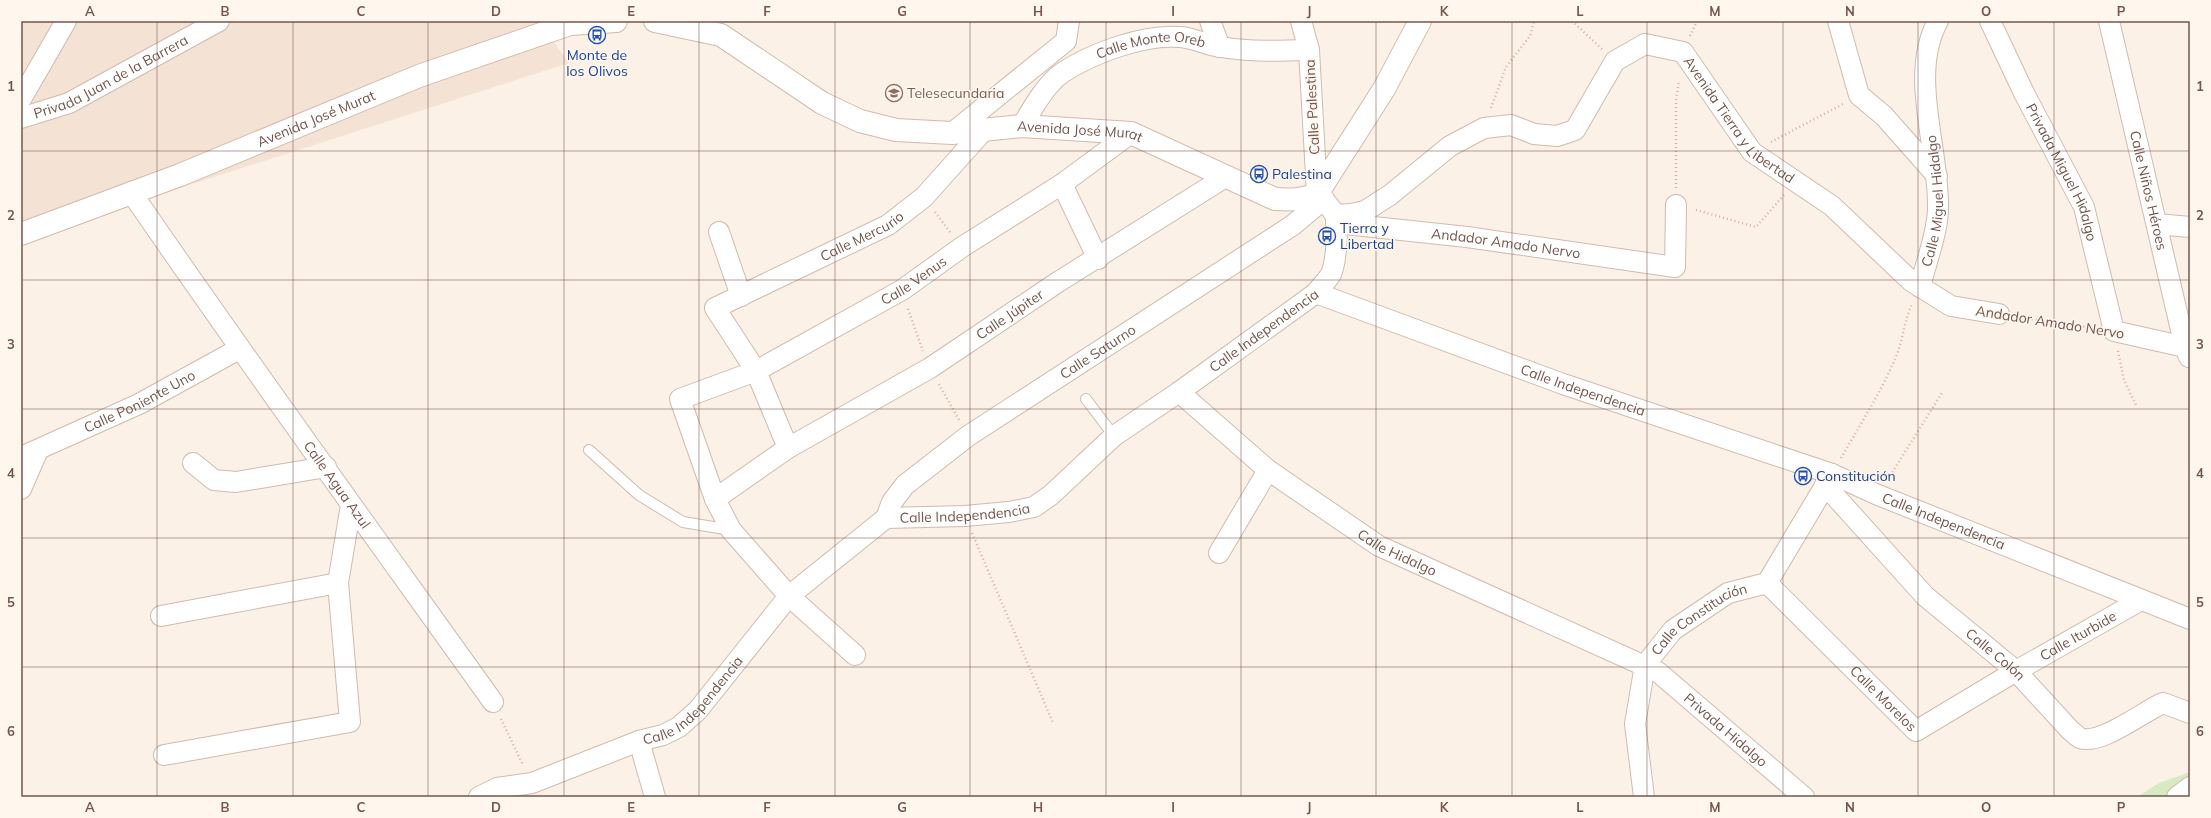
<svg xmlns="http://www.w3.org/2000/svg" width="2211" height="818" viewBox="0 0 2211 818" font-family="Mulish,sans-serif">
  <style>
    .residential { fill: #f4e2d5 }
    .green { fill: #d8eac4 }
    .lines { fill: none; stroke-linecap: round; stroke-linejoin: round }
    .lane-casing { stroke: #d0baaf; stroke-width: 12 }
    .street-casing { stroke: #d0baaf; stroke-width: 22 }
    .secondary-casing { stroke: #d3b9ac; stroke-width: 24 }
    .path { stroke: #d7afa1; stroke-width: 2.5; stroke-dasharray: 1 3; stroke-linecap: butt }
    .lane { stroke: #fff; stroke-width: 10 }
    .street { stroke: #fff; stroke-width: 20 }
    .secondary { stroke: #fff; stroke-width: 22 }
    .grid { fill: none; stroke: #76554b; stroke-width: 1; stroke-opacity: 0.55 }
    .labels { text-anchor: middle; stroke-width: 3; stroke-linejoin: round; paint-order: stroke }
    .street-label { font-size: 14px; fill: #76554b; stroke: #fff6ed }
    .transit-label { font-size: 14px; fill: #164399; stroke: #fff6ed; text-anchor: start }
    .education-label { font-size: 14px; fill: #785e54; stroke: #fff6ed; text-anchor: start }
    .neatline { fill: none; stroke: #76554b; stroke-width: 1.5 }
    .grid-label { font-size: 13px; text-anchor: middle; font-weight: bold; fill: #76554b }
  </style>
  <rect width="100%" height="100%" fill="#fcf1e6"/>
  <polygon class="residential" points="21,21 539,21 569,63 21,239"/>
  <polygon class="green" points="2190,772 2190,797 2137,797 2159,783"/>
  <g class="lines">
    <g class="lane-casing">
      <g id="lane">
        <polyline points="1086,399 1114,436"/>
        <polyline points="589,450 639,495 683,522 731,530"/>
      </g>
    </g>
    <g class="street-casing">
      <g id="street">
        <polyline points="1210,21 1220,47"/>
        <polyline points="1838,21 1859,95 1884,116 1937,176"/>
        <path id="s1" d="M 1990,21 L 2024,93 L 2084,207 L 2114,331 L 2185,347"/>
        <path id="s2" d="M 2109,21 L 2185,347 L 2189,357"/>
        <polyline points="21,99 66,21"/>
        <path id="s3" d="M 21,118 L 69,103 L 219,21"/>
        <path id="s4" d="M 1022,126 C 1032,109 1046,84 1062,73 C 1092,53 1144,34 1180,37 C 1194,38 1207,45 1221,47 C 1251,52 1280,51 1309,50"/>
        <polyline points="952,133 1066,41 1069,21"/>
        <polyline points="1062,184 1098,259"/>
        <path id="s5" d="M 131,192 C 249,364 372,533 493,702"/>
        <path id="s6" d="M 1335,215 L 1351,214 L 1365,211 L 1390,195 L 1450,146 L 1484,128 L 1511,125 L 1534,134 L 1557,136 L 1575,130 L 1615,61 L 1645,44 L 1683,52 L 1752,152 L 1832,206 L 1911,281 L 1951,306 L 1999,314"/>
        <path id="s7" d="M 1336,223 L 1467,237 L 1675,267 L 1676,205"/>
        <polyline points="2157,224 2190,227"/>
        <polyline points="719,232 741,296"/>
        <path id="s8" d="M 1920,287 C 1926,262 1937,235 1938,210 C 1940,150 1908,75 1938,21"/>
        <path id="s9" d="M 1316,293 L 1563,384 L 1832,474 L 1878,495 L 2190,619"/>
        <path id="s10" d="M 1179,392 L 1268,470 L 1379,546 L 1658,672 L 1804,797"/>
        <path id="s11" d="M 788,448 L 756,371 L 715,308 L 888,225 L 924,197 L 984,130"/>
        <path id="s12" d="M 21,457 L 139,404 L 239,349"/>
        <polyline points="193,463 214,480 236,482 326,467"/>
        <path id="s13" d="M 1825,485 L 1925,596 L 2016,671 L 2070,730 C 2073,732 2076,736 2080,738 C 2100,746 2144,711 2163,703 L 2190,713"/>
        <polyline points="21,489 38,450"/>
        <path id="s14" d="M 715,499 L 788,448 L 930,368 L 1058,282 L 1227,176"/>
        <path id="s15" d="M 886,518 L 892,502 L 905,485 L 968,436 L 1293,225 L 1324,199"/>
        <polyline points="1219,553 1268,470"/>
        <path id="s16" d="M 1767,583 L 1916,731 L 2016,671 L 2141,600"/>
        <polyline points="161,616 338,583"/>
        <path id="s17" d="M 855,655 L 789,596 L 731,530 L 715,499 L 680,399 L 756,371 L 902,290 L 962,247 L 1062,184 L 1131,133"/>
        <polyline points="639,741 655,797"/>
        <polyline points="164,755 350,722 338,583 351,505"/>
        <path id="s18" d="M 479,797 L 497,788 L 532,783 L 639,741 L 663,735 L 679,727 L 698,710 L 789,596 L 886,518 L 965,516 L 1009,512 L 1034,507 L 1051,495 L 1114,436 L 1179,392 L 1316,293 C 1320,287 1327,281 1331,274 C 1336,263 1339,227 1335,215 C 1331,207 1323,199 1317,194 L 1309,50 L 1301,21"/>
        <path id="s19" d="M 1644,797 L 1635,724 L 1645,665 L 1673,630 L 1728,593 L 1767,583 L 1832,474"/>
        <polyline points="2177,797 2190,787"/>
      </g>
    </g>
    <g class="secondary-casing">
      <g id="secondary">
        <path id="s20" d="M 655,21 L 721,35 L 822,103 L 860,121 L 896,130 L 952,133 L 1022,126 L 1131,133 L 1275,199 C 1291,200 1302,200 1317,194 L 1384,89 L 1420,21"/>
        <path id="s21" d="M 21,234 L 180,175 L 419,76 L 570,24 L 616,21"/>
      </g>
    </g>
    <g class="path">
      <polyline points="1572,21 1602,49"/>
      <polyline points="1690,36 1697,21"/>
      <polyline points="1491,108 1506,67 1530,36 1534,21"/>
      <polyline points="1771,142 1843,104"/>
      <polyline points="1676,188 1676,101 1679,81"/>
      <polyline points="1696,210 1756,227 1784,195"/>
      <polyline points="935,212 950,232"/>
      <polyline points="908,309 923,351"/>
      <polyline points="2016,317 2094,328"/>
      <polyline points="2118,351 2124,380 2137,407"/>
      <polyline points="939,384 959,420"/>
      <path d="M 1841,458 C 1860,425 1881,392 1896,357 C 1903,340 1904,321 1912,304"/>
      <polyline points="1888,479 1942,393"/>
      <polyline points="972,533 1053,723"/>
      <polyline points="501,719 523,765"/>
    </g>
    <use href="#lane" class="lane"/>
    <use href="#street" class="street"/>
    <use href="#secondary" class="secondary"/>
  </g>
  <path class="grid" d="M 157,21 L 157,797M 293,21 L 293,797M 428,21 L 428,797M 564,21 L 564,797M 699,21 L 699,797M 835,21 L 835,797M 970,21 L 970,797M 1106,21 L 1106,797M 1241,21 L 1241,797M 1376,21 L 1376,797M 1512,21 L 1512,797M 1647,21 L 1647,797M 1783,21 L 1783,797M 1918,21 L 1918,797M 2054,21 L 2054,797M 21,151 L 2190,151M 21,280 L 2190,280M 21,409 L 2190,409M 21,538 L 2190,538M 21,667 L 2190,667"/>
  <defs>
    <g id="bus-ring" transform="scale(0.9)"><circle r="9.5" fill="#fff6ed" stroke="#1a4fb4" stroke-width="1.5"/><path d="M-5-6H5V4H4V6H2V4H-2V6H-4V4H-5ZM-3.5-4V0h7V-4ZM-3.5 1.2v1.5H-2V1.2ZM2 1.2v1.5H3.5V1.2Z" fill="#1a4fb4"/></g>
    <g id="school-ring" transform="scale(0.9)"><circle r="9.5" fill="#fff6ed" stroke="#8d6e63" stroke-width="1.5"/><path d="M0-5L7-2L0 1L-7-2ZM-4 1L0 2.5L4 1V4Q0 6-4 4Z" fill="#8d6e63"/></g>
  </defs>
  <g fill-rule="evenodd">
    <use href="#bus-ring" x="597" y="35"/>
    <use href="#school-ring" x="894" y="93"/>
    <use href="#bus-ring" x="1259" y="174"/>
    <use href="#bus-ring" x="1327" y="236"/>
    <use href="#bus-ring" x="1803" y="476"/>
  </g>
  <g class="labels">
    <g class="street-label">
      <text dy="5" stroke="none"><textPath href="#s4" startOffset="162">Calle Monte Oreb</textPath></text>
      <text dy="5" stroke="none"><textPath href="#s3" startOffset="99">Privada Juan de la Barrera</textPath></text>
      <text transform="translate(1312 107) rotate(-93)" y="5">Calle Palestina</text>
      <text dy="5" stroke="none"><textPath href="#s21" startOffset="317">Avenida José Murat</textPath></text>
      <text dy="5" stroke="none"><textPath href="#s6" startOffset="512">Avenida Tierra y Libertad</textPath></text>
      <text dy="5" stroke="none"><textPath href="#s20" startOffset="453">Avenida José Murat</textPath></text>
      <text dy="5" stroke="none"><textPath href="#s1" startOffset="168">Privada Miguel Hidalgo</textPath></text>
      <text dy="5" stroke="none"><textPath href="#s2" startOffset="174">Calle Niños Héroes</textPath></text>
      <text dy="5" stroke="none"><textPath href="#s8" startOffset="88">Calle Miguel Hidalgo</textPath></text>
      <text dy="5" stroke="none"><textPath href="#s11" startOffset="322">Calle Mercurio</textPath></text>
      <text dy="5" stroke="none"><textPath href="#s7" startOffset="171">Andador Amado Nervo</textPath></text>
      <text dy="5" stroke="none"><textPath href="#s17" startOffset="580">Calle Venus</textPath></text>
      <text dy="5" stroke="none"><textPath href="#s14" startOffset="348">Calle Júpiter</textPath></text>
      <text transform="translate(2050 322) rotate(9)" y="5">Andador Amado Nervo</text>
      <text dy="5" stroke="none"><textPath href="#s18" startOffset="948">Calle Independencia</textPath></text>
      <text dy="5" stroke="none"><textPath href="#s15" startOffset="273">Calle Saturno</textPath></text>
      <text dy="5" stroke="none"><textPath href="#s9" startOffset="284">Calle Independencia</textPath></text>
      <text dy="5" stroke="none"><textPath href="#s12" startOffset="131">Calle Poniente Uno</textPath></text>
      <text dy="5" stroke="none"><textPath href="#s5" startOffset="358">Calle Agua Azul</textPath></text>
      <text dy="5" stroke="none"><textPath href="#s18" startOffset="588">Calle Independencia</textPath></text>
      <text dy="5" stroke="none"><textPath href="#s9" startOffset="668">Calle Independencia</textPath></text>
      <text dy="5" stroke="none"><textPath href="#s10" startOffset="272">Calle Hidalgo</textPath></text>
      <text dy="5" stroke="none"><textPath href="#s19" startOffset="206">Calle Constitución</textPath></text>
      <text dy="5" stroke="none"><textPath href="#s16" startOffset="398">Calle Iturbide</textPath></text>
      <text dy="5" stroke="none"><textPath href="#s13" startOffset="241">Calle Colón</textPath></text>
      <text dy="5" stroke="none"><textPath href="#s16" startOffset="164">Calle Morelos</textPath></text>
      <text dy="5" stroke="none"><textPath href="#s18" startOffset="240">Calle Independencia</textPath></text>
      <text dy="5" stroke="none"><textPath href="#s10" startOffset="648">Privada Hidalgo</textPath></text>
    </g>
    <g class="transit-label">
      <text x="597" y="60" text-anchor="middle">Monte de<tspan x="597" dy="16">los Olivos</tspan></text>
      <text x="1272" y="179">Palestina</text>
      <text x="1340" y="233">Tierra y<tspan x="1340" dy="16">Libertad</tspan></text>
      <text x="1816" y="481">Constitución</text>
    </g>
    <g class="education-label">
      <text x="907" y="98">Telesecundaria</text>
    </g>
  </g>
  <rect width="2211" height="818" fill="none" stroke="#fff6ed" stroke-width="44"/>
  <rect x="22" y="22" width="2167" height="774" class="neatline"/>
  <g class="grid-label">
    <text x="90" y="16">A</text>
    <text x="225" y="16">B</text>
    <text x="361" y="16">C</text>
    <text x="496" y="16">D</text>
    <text x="631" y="16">E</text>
    <text x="767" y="16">F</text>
    <text x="902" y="16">G</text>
    <text x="1038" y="16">H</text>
    <text x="1173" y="16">I</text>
    <text x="1309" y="16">J</text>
    <text x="1444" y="16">K</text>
    <text x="1580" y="16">L</text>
    <text x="1715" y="16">M</text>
    <text x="1850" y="16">N</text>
    <text x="1986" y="16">O</text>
    <text x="2121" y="16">P</text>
    <text x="11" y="91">1</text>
    <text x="2200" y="91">1</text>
    <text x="11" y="220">2</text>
    <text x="2200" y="220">2</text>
    <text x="11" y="349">3</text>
    <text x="2200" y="349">3</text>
    <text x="11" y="478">4</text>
    <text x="2200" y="478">4</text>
    <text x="11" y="607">5</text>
    <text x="2200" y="607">5</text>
    <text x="11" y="736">6</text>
    <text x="2200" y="736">6</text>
    <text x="90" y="812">A</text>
    <text x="225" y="812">B</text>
    <text x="361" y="812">C</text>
    <text x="496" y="812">D</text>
    <text x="631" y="812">E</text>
    <text x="767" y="812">F</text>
    <text x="902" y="812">G</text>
    <text x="1038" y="812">H</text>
    <text x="1173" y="812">I</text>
    <text x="1309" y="812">J</text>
    <text x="1444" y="812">K</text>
    <text x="1580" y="812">L</text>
    <text x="1715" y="812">M</text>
    <text x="1850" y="812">N</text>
    <text x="1986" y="812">O</text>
    <text x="2121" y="812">P</text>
  </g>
</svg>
